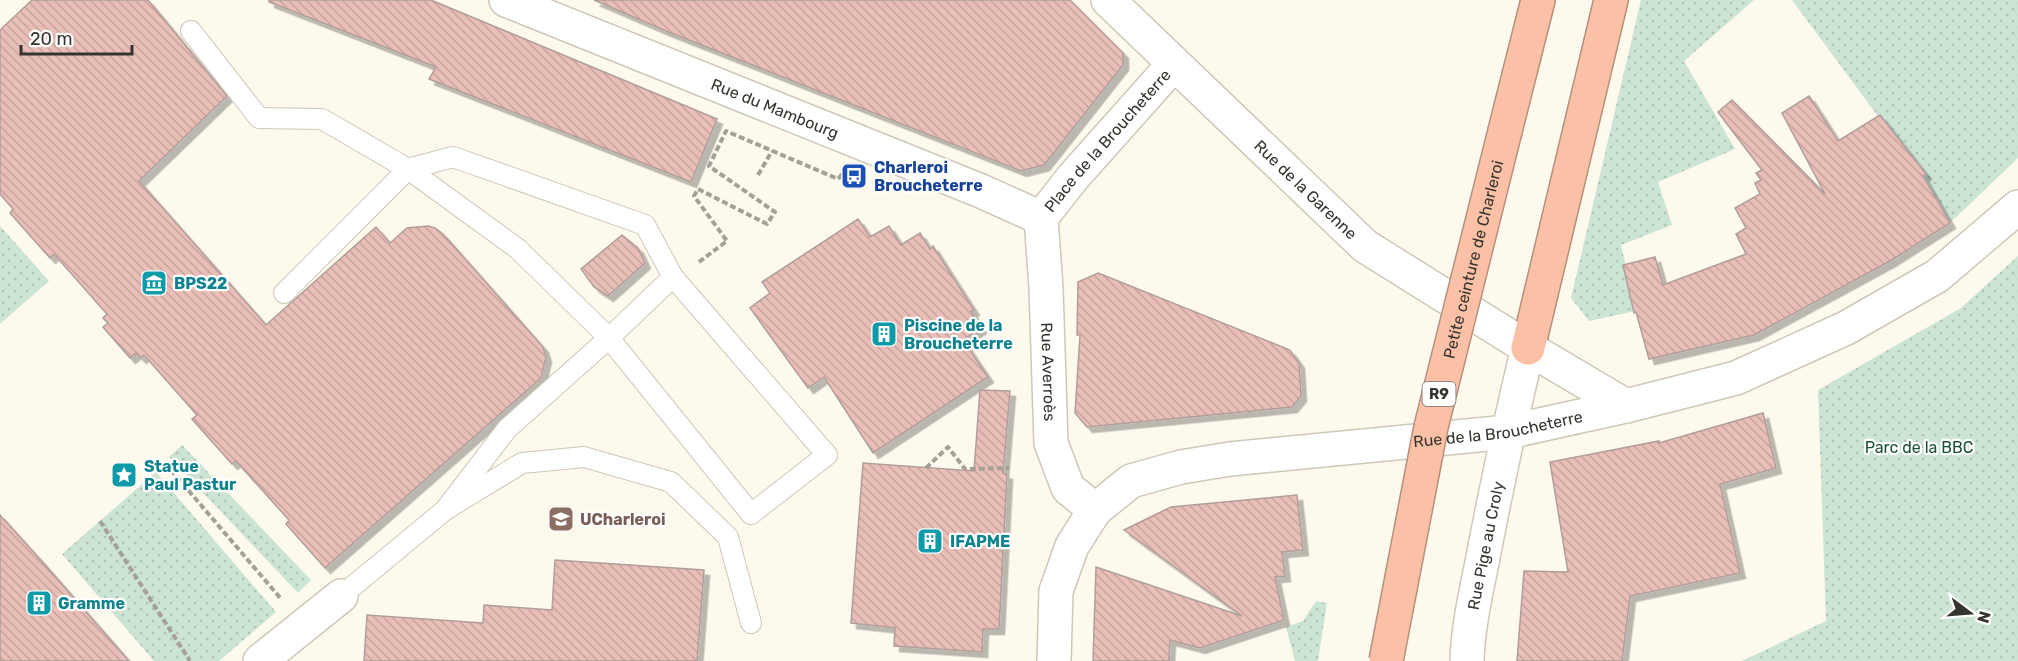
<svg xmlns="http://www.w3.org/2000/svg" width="2018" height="661" viewBox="0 0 2018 661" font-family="Rubik,sans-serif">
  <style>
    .grass { fill: url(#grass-dots) }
    .building { fill: url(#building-back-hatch); stroke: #b09e9b; stroke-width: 1.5; filter: url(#shadow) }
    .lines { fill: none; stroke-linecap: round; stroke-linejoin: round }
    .lane-casing { stroke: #cec8b9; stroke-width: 22 }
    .street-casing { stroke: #cec8b9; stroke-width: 36 }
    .secondary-casing { stroke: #cec8b9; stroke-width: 36 }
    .highway-casing { stroke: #b6907c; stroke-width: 36 }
    .path { stroke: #a4a097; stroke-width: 4; stroke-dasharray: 6 3; stroke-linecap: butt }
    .lane { stroke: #fff; stroke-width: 20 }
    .street { stroke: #fff; stroke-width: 33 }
    .secondary { stroke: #fff; stroke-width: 33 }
    .highway { stroke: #fbc1a6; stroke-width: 33 }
    .highway-bridge-casing { stroke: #b6907c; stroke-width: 36; stroke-linecap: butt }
    .highway-bridge { stroke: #fbc1a6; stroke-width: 33 }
    .labels { text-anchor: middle; stroke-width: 4.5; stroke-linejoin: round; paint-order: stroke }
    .shield { fill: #fff; stroke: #72716d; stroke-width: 1.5 }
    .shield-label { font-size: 15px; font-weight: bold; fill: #36342e }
    .street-label { font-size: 16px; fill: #36342e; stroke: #fff }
    .transit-label { font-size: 16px; font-weight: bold; fill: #164399; stroke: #fff; text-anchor: start }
    .culture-label { font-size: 16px; font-weight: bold; fill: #0d838f; stroke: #fff; text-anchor: start }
    .park-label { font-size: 16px; fill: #1b5332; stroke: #fff }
    .education-label { font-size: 16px; font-weight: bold; fill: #785e54; stroke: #fff; text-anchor: start }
  </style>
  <defs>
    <pattern id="grass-dots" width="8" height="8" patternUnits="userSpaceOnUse" patternTransform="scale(1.5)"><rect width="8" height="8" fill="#cce4d3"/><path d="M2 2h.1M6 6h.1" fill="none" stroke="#b0c4b5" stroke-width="1.8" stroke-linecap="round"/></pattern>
    <pattern id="building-back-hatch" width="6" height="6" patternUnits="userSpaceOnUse" patternTransform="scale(1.5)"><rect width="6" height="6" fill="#e9beb7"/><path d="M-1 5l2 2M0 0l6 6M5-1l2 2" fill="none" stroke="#c8a49e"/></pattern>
    <filter id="shadow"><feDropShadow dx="5.5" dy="5.5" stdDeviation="0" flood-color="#0004"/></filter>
  </defs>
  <rect width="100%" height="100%" fill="#fef9ed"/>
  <g class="grass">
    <polygon points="1641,0 1754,0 1684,61 1735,149 1658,182 1672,225 1621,245 1636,311 1589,321 1571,298"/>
    <polygon points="1792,0 2018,0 2018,158 1950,223 1923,177"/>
    <polygon points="0,226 49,281 0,324"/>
    <polygon points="2018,256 2018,661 1742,661 1826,621 1818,390 1961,308"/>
    <polygon points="182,445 311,580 298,593 169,457"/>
    <polygon points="156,472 276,612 219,661 154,661 62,554"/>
    <polygon points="1316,601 1327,603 1318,661 1295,661 1286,627 1303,621"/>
  </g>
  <g class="building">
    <polygon points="32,0 148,0 227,96 139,181 266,325 376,227 390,243 407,228 428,226 435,228 443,234 543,347 546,357 541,378 325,568 286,524 289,520 236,461 232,464 192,419 197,415 144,355 141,358 136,353 130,358 103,327 108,323 103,318 107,314 54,254 50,258 10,213 13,209 0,194 0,30"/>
    <polygon points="269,0 431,0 717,119 691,182 429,79 436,67 269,2"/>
    <polygon points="594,0 1070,0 1123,53 1123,65 1044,165 1021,171 666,31"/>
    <polygon points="1809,96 1838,141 1880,115 1926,174 1923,176 1950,223 1890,261 1754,335 1649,359 1636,312 1634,313 1623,265 1655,257 1663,285 1746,254 1736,234 1746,228 1735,208 1760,194 1755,183 1761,180 1756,173 1762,170 1718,112 1732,100 1825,194 1782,113"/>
    <polygon points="858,219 870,237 889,226 901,245 920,233 930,249 933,246 974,310 971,311 981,328 963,340 988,377 873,453 824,377 808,388 750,308 770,293 762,282"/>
    <polygon points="622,235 638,248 645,263 608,296 594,287 581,269"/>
    <polygon points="1098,273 1290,350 1299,363 1301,396 1292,407 1087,427 1075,413 1080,335 1077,335 1078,282"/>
    <polygon points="980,390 1010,391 1003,473 1007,474 999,629 983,629 982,652 894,646 895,628 851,623 863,463 974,471"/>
    <polygon points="1763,413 1776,468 1720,484 1740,573 1630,596 1622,661 1517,661 1524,571 1568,572 1550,462 1659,441 1659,443"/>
    <polygon points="1297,495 1303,550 1282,552 1285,576 1275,577 1284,620 1200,648 1170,640 1169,661 1093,661 1096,567 1242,616 1124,530 1171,507"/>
    <polygon points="0,515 46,566 129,661 0,661"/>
    <polygon points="555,560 704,570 697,661 364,661 367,615 483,623 484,605 552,610"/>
  </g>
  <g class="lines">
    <g class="lane-casing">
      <g id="lane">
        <polyline points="191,31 259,118 322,119 408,169 453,157 645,225 673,277"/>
        <polyline points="284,293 408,169 518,249 609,338 673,277 827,455 751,514 609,338 507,429 445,510"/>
        <polyline points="341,596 445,510 522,463 584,457 671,482 728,537 751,623"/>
      </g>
    </g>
    <g class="street-casing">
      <g id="street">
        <path id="s1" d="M 506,0 L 981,191 L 1041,218"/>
        <path id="s2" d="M 1108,0 L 1365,246 L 1528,348 L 1626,406"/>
        <path id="s3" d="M 1041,218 L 1046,288 L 1051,443 L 1068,488 L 1095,510"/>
        <path id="s4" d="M 1041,218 L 1074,176 L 1174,64"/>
        <polyline points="260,661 341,596"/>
        <path id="s5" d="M 1467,661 C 1468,623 1478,585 1485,547 C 1498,480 1512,414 1528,348"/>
      </g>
    </g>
    <g class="secondary-casing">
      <g id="secondary">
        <path id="s6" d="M 1054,661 L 1056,591 L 1072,546 L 1095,510 L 1131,481 L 1181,467 L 1230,459 L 1508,432 L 1626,406 L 1736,378 L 1846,328 L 1937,276 L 2018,207"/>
      </g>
    </g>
    <g class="highway-casing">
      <g id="highway">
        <polyline points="1505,131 1538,0"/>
        <polyline points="1528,348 1611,0"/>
      </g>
    </g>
    <g class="path">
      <polyline points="758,175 772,151"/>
      <polyline points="699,262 727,241 694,196 698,189 767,224 775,212 709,166 726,131 838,179 843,173"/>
      <polyline points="165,463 282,600"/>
      <polyline points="926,468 948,447 965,469 1009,468"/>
      <polyline points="100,521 190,661"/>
    </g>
    <use href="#lane" class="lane"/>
    <use href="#street" class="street"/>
    <use href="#secondary" class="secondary"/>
    <use href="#highway" class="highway"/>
    <g class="highway-bridge-casing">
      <g id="highway-bridge">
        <path id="s7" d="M 1386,661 L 1431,427 L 1505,131"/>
      </g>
    </g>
    <use href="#highway-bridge" class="highway-bridge"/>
  </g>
  <defs>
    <g id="bus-square" transform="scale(1.35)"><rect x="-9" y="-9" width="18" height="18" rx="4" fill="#1a4fb4" stroke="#fff"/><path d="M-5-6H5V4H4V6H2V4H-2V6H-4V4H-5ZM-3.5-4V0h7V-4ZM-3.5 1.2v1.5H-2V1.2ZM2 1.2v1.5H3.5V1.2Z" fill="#fff"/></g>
    <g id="museum-square" transform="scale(1.35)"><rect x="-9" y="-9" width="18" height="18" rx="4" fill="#0f9aa8" stroke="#fff"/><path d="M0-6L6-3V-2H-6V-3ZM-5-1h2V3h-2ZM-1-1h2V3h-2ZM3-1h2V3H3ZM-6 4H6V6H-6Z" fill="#fff"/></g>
    <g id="building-square" transform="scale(1.35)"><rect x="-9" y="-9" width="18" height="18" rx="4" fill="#0f9aa8" stroke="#fff"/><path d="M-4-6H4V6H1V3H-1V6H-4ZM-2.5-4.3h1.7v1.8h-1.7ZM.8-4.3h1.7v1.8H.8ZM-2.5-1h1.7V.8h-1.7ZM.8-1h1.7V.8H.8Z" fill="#fff"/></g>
    <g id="sight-square" transform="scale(1.35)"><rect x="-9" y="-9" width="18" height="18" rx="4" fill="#0f9aa8" stroke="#fff"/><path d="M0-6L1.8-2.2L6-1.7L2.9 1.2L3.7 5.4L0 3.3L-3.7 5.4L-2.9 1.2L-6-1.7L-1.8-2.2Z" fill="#fff"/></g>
    <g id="university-square" transform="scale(1.35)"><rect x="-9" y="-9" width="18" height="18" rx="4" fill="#8d6e63" stroke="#fff"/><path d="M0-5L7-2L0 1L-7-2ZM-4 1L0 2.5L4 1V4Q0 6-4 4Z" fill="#fff"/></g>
  </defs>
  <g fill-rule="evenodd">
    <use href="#bus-square" x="854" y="176"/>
    <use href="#museum-square" x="154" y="283"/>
    <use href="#building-square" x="884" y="334"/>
    <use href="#sight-square" x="124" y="475"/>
    <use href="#university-square" x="561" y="519"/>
    <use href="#building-square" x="930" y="541"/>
    <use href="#building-square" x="39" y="603"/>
  </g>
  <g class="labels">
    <rect class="shield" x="1422.5" y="382" width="33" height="24" rx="4.5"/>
    <g class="shield-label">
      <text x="1439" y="399">R9</text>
    </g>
    <g class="street-label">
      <text dy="6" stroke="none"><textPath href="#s1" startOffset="290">Rue du Mambourg</textPath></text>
      <text dy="6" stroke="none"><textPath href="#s4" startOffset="102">Place de la Broucheterre</textPath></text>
      <text dy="6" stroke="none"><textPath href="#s2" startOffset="274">Rue de la Garenne</textPath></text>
      <text dy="6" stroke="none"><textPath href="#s7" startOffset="411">Petite ceinture de Charleroi</textPath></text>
      <text dy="6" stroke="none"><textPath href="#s3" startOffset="154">Rue Averroès</textPath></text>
      <text dy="6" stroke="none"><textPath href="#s6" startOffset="578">Rue de la Broucheterre</textPath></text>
      <text dy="6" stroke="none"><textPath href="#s5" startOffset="117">Rue Pige au Croly</textPath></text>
    </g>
    <g class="transit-label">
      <text x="874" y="173">Charleroi<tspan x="874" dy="18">Broucheterre</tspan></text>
    </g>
    <g class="culture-label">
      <text x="174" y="289">BPS22</text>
      <text x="904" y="331">Piscine de la<tspan x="904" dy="18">Broucheterre</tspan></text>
      <text x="144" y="472">Statue<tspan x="144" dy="18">Paul Pastur</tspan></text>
      <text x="950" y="547">IFAPME</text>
      <text x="58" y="609">Gramme</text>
    </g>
    <g class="park-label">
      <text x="1919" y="453">Parc de la BBC</text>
    </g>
    <g class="education-label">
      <text x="580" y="525">UCharleroi</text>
    </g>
  </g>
  <g transform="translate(1970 613) rotate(106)" stroke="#ffffff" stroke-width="4.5" paint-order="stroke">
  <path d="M0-4.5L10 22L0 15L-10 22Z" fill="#36342e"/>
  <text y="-9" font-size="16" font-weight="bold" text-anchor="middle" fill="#36342e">N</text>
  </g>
  <path d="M21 45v9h111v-9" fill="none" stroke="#36342e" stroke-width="3"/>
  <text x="30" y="45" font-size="18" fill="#36342e" stroke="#ffffff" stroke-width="4.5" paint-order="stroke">20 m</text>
</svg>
